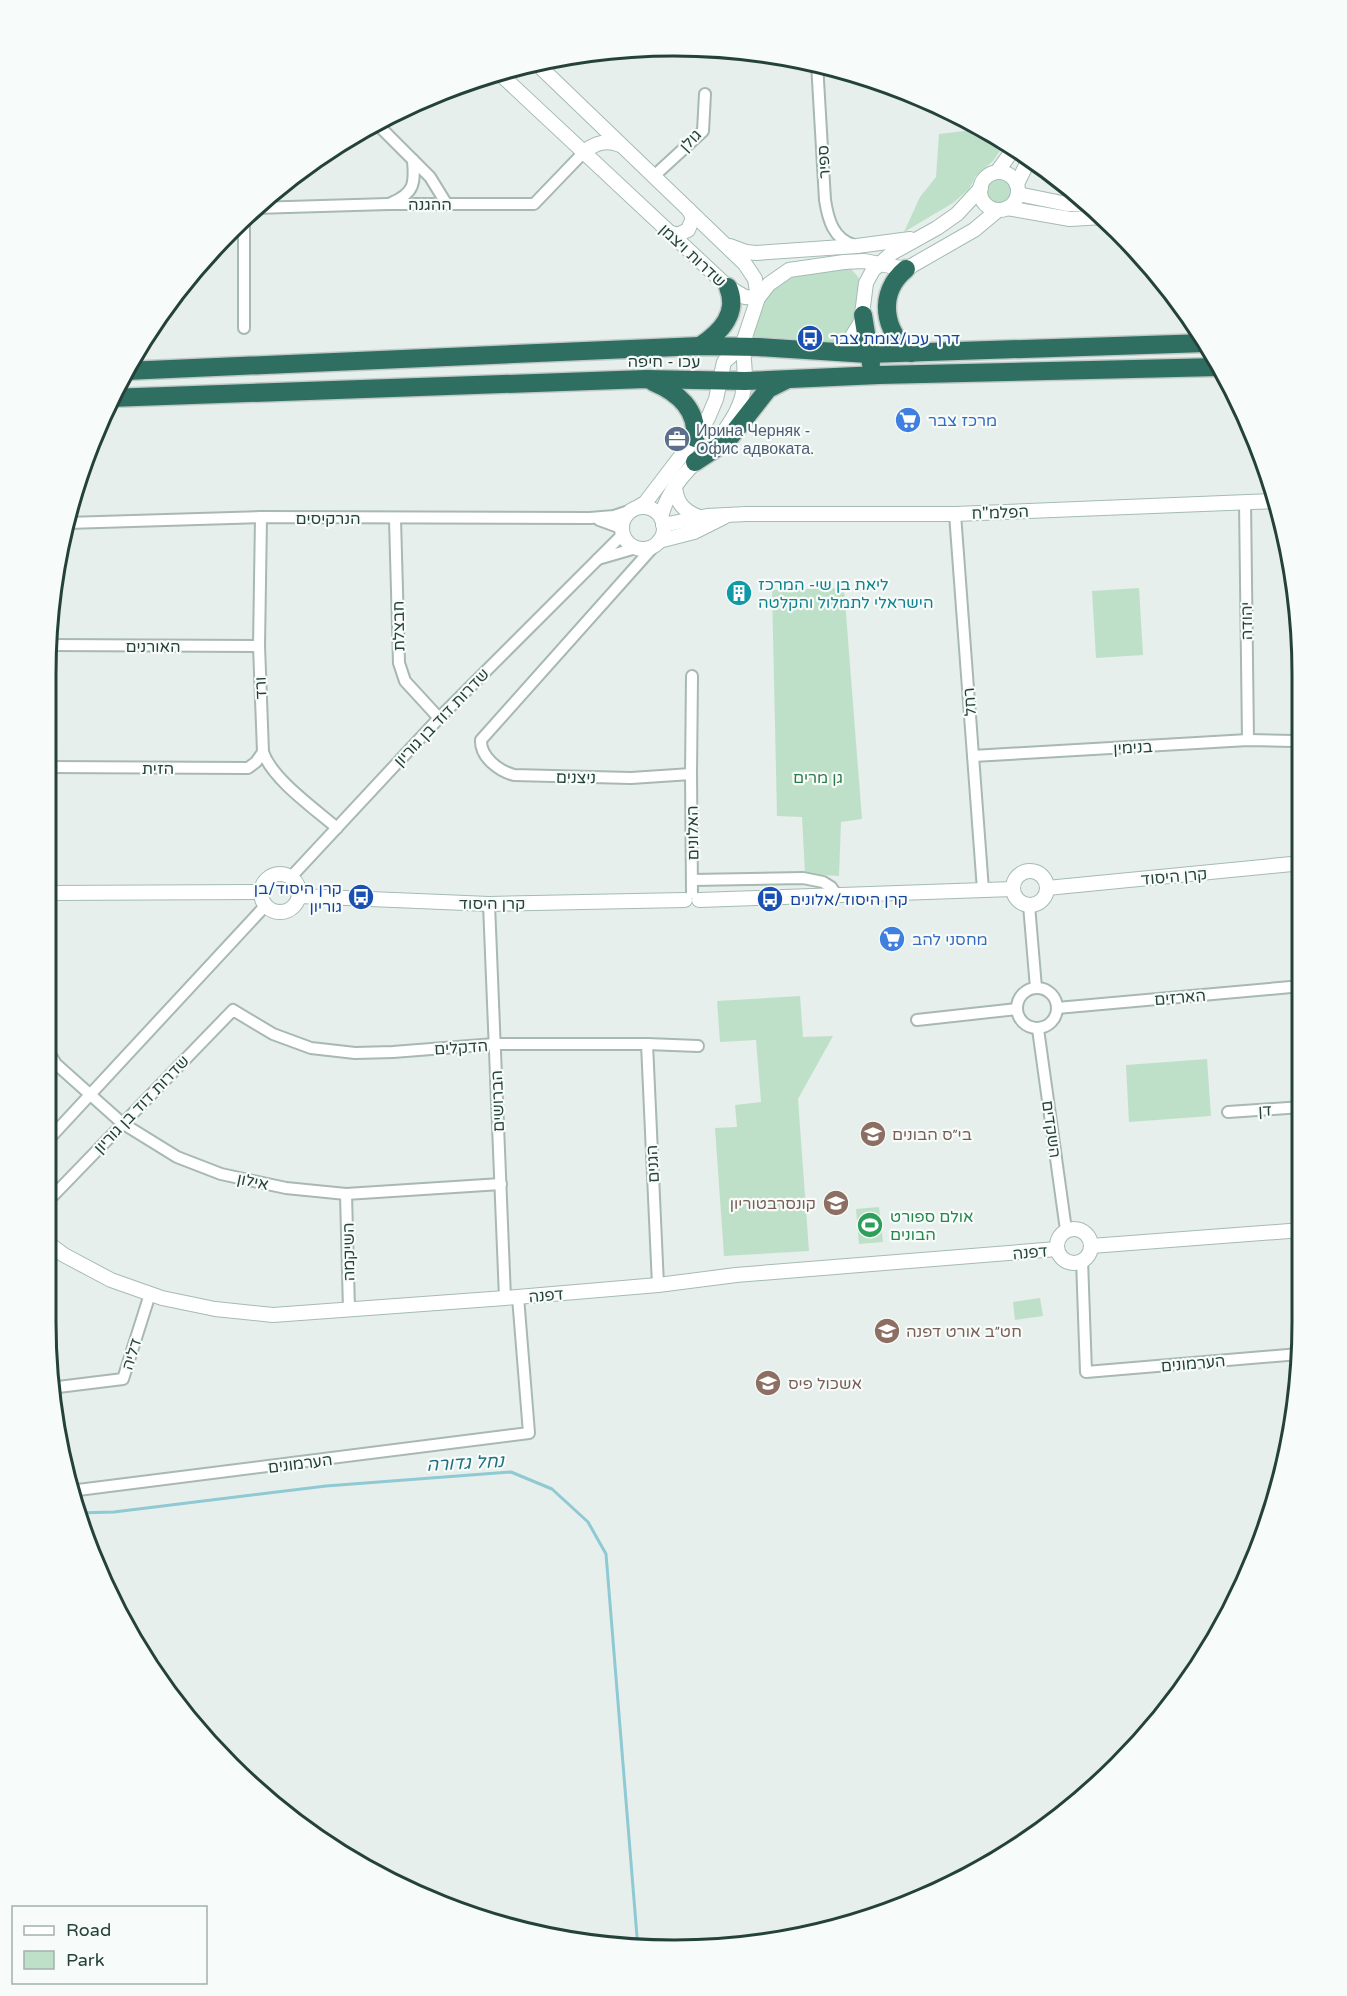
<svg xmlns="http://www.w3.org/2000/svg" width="1347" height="1996" viewBox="0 0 1347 1996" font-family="'Varela Round','Noto Sans Hebrew',sans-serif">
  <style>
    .green { fill: #bfe0c8 }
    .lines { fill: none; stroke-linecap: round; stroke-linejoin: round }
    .stream { stroke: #8ec9d4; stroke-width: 3 }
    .street-casing { stroke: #a8b8b2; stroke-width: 14 }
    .secondary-casing { stroke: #a4bbb3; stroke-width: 16 }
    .highway-casing { stroke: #c2cac8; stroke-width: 21 }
    .street { stroke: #fff; stroke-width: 10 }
    .secondary { stroke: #fff; stroke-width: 14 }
    .highway { stroke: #2f6f62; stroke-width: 18 }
    .labels { text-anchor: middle; stroke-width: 4.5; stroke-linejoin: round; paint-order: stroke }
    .street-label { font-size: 16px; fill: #24423a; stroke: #f7fbf9 }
    .transit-label { font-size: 16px; fill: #164399; stroke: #f7fbf9; text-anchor: start }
    .shop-label { font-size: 16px; fill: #366cbe; stroke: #f7fbf9; text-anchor: start }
    .service-label { font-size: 16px; fill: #4e5e75; stroke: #f7fbf9; text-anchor: start }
    .culture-label { font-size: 16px; fill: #0d838f; stroke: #f7fbf9; text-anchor: start }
    .park-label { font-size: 16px; fill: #2d7a4b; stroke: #f7fbf9 }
    .education-label { font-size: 16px; fill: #785e54; stroke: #f7fbf9; text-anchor: start }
    .leisure-label { font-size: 16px; fill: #27864d; stroke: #f7fbf9; text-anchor: start }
    .water-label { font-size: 18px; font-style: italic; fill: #1c6f80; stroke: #f7fbf9 }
    .rim { fill: none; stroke: #24423a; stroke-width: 3 }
  </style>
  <rect width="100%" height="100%" fill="#e6efeb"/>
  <g class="green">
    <polygon points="981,129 1006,142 993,161 976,176 969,189 953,203 904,232 920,197 936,177 939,134"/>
    <circle cx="999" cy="191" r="12"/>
    <path d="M 848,267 C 854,271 860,278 862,286 C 864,300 851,332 840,342 L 751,336 L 762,303 L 770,291 L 791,273 Z"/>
    <polygon points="844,588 862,819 841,822 839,876 805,874 802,817 777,816 772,590"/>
    <polygon points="1139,588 1143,655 1096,658 1092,591"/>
    <polygon points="800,996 803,1037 833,1036 798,1099 809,1251 724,1256 715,1128 737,1127 735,1105 761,1102 756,1040 720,1042 717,1001"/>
    <polygon points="1207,1059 1211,1116 1129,1122 1126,1065"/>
    <polygon points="879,1207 883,1242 859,1244 856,1209"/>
    <polygon points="1040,1298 1043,1316 1015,1320 1013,1302"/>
  </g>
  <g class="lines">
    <polyline class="stream" points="76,1513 114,1512 326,1486 511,1472 552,1489 588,1522 606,1554 638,1949"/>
    <g class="street-casing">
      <g id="street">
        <path d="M 817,63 L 825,200 C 828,219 833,239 854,245"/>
        <polyline points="376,123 430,177 446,203"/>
        <polyline points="654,176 703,131 705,94"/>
        <path d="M 391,203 C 415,193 415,183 413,160"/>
        <polyline points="255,208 388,204 534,204 584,152"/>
        <polyline points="244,328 244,217"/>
        <polyline points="1245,502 1248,740"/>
        <polyline points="955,514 983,890"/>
        <path d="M 261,517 L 259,646 L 263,752 C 272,779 315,809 337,828"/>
        <polyline points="395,519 399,663 405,681 439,718"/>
        <polyline points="599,520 621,528"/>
        <polyline points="67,523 261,517 590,518 614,516 629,511"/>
        <path d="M 655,545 L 481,740 C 480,757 499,771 514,775 L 631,778 L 691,774"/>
        <polyline points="598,559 636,548"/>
        <polyline points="48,645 259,646"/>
        <polyline points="692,676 691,774 692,893"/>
        <polyline points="973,756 1248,740 1294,741"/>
        <polyline points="46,767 248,768 256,762 263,752"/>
        <polyline points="291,877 439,718 622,535"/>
        <polyline points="692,880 803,878 823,882 831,887 836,894"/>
        <polyline points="489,904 505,1298"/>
        <polyline points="1029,905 1036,988"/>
        <circle cx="1037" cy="1008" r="20"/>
        <polyline points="1057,1008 1302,986"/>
        <polyline points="917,1020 1017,1009"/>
        <polyline points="1038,1029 1066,1230"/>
        <polyline points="647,1044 658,1285"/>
        <polyline points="48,1051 56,1064 122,1123 177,1157 221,1174 286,1188 346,1194 501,1184"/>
        <polyline points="1228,1112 1302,1107"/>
        <polyline points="48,1140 266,905"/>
        <polyline points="346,1194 349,1310"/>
        <polyline points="49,1200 233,1010 273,1034 311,1048 355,1053 393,1052 495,1044 647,1044 698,1046"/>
        <polyline points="1082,1260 1086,1372 1299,1354"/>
        <polyline points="50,1388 123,1379 150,1294"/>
        <polyline points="70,1491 529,1433 518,1297"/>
      </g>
    </g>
    <g class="secondary-casing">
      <g id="secondary">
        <polyline points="535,62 745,264 755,279 758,298"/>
        <polyline points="499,73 728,287 745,297 758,298"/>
        <path d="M 584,152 C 595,143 606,139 620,145"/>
        <polyline points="997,172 1015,147"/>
        <circle cx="999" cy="191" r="19"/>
        <polyline points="1017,184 1030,157"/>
        <polyline points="1018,194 1067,204 1087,204"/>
        <polyline points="1007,208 1070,219 1104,217"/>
        <polyline points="669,232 677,235 688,230 693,218 689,210"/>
        <polyline points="730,246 746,252 756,253 857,246 910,239"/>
        <polyline points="842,352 861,322 866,283 873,270 892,253 937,228 957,214 981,188"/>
        <path d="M 717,440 C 744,408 749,386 742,346"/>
        <path d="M 675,486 C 676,503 684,511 699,517"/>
        <circle cx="643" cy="528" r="21"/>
        <polyline points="638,507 645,503 700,431 708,418 716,399 724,362 742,346 758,298 769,284 789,270 844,262 864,261 906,269 974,230 998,210"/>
        <path d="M 661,518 C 666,493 684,473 702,456"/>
        <polyline points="663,525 707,516 746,514 955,514 1275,501"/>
        <polyline points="659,541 694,532 724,517"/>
        <circle cx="1030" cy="888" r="17"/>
        <circle cx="280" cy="893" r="19"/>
        <polyline points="1047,888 1302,863"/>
        <polyline points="47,893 261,892"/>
        <polyline points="299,896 489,904 685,900"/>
        <polyline points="699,900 1013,889"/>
        <circle cx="1074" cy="1246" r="17"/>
        <polyline points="49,1244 64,1255 111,1280 162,1298 215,1309 273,1315 505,1298 658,1285 736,1275 1057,1249"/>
        <polyline points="1091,1246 1302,1230"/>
      </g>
    </g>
    <g class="highway-casing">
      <g id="highway">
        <path d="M 906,269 C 877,293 883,331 911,353"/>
        <polyline points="863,315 871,364"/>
        <path d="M 700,346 C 721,332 739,313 728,287"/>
        <polyline points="125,371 700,346 758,347 868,354 1206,343"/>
        <path d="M 653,382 C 677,392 698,409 695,438"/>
        <polyline points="109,398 646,379 745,381 879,375 1219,367"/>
        <polyline points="695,462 721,445 731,436 768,389 786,380"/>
      </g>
    </g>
    <use href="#street" class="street"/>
    <use href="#secondary" class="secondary"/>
    <use href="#highway" class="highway"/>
  </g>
  <defs>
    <g id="bus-disc" transform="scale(1.35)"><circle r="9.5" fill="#1a4fb4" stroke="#f7fbf9"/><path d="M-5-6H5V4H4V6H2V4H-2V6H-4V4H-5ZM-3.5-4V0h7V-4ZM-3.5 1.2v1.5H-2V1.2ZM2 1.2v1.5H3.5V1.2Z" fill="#fff"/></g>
    <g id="supermarket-disc" transform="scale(1.35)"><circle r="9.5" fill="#3f7fe0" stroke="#f7fbf9"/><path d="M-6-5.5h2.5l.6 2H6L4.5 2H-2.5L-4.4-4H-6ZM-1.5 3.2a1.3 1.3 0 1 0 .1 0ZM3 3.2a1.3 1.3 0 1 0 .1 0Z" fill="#fff"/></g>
    <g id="office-disc" transform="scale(1.35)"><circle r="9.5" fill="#5c6f8a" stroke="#f7fbf9"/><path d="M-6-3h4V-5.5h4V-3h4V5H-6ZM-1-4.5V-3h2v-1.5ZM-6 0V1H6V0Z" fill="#fff"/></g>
    <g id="building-disc" transform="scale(1.35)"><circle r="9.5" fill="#0f9aa8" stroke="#f7fbf9"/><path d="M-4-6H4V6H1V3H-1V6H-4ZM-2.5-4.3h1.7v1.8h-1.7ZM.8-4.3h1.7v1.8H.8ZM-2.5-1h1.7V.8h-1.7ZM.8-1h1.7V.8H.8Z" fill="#fff"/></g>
    <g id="school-disc" transform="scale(1.35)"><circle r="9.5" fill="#8d6e63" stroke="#f7fbf9"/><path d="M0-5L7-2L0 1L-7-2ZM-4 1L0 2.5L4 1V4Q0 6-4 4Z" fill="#fff"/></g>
    <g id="stadium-disc" transform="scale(1.35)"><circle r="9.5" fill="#2e9e5b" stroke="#f7fbf9"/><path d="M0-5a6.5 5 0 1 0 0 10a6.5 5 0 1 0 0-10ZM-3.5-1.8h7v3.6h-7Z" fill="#fff"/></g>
  </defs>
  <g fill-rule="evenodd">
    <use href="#bus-disc" x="810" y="338"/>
    <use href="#supermarket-disc" x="908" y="420"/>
    <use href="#office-disc" x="677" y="439"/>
    <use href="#building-disc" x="739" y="593"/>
    <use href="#bus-disc" x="361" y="897"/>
    <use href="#bus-disc" x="770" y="899"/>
    <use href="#supermarket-disc" x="892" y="939"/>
    <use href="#school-disc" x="873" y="1134"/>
    <use href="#school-disc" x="836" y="1203"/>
    <use href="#stadium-disc" x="870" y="1225"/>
    <use href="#school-disc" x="887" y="1331"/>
    <use href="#school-disc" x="768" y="1383"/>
  </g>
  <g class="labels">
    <g class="street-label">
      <text transform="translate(690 140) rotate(-47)" y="6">גולן</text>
      <text transform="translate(823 162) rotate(-93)" y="6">ספיר</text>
      <text x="430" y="210">ההגנה</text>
      <text transform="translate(693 255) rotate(43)" y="6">שדרות ויצמן</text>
      <text x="664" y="367">עכו - חיפה</text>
      <text transform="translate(1000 512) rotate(-2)" y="6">הפלמ"ח</text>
      <text x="328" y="524">הנרקיסים</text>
      <text transform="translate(1246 621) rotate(-91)" y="6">יהודה</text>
      <text transform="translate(398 626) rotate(-91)" y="6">חבצלת</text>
      <text x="153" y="652">האורנים</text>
      <text transform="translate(260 688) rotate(-92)" y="6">ורד</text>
      <text transform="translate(969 702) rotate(-94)" y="6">רחל</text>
      <text transform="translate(441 717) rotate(-46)" y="6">שדרות דוד בן גוריון</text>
      <text transform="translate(1133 747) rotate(-3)" y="6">בנימין</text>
      <text x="158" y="774">הזית</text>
      <text transform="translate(576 777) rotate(1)" y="6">ניצנים</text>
      <text transform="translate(692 833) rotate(-91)" y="6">האלונים</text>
      <text transform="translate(1174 876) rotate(-5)" y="6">קרן היסוד</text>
      <text x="492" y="909">קרן היסוד</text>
      <text transform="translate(1180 997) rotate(-5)" y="6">הארזים</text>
      <text transform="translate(461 1047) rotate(-4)" y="6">הדקלים</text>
      <text transform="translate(497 1101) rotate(-92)" y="6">הברושים</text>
      <text transform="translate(141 1104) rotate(-46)" y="6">שדרות דוד בן גוריון</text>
      <text transform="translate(1265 1110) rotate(-3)" y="6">דן</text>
      <text transform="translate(1052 1129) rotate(82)" y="6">השקדים</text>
      <text transform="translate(652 1164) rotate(-93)" y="6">הגנים</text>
      <text transform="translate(253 1181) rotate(12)" y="6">אילון</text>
      <text transform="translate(348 1252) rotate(-91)" y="6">השיקמה</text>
      <text transform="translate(1030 1252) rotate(-5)" y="6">דפנה</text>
      <text transform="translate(546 1295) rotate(-5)" y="6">דפנה</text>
      <text transform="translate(131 1354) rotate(-72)" y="6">דליה</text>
      <text transform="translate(1193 1363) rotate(-5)" y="6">הערמונים</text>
      <text transform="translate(300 1463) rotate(-7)" y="6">הערמונים</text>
    </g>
    <g class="transit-label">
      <text x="830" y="344">דרך עכו/צומת צבר</text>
      <text x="342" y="894" text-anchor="end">קרן היסוד/בן<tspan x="342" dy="18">גוריון</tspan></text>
      <text x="790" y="905">קרן היסוד/אלונים</text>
    </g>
    <g class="shop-label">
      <text x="928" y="426">מרכז צבר</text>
      <text x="912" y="945">מחסני להב</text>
    </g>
    <g class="service-label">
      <text x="696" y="436">Ирина Черняк -<tspan x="696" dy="18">Офис адвоката.</tspan></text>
    </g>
    <g class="culture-label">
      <text x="758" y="590">ליאת בן שי- המרכז<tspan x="758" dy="18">הישראלי לתמלול והקלטה</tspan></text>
    </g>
    <g class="park-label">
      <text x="818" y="783">גן מרים</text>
    </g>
    <g class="education-label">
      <text x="892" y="1140">בי״ס הבונים</text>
      <text x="816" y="1209" text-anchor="end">קונסרבטוריון</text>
      <text x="906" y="1337">חט״ב אורט דפנה</text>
      <text x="788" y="1389">אשכול פיס</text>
    </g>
    <g class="leisure-label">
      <text x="890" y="1222">אולם ספורט<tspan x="890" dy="18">הבונים</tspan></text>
    </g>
    <g class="water-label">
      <text transform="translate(465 1463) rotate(-3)" y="6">נחל גדורה</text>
    </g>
  </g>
  <path d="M0 0H1347V1996H0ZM674 56H674A618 618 0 0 1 1292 674V1322A618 618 0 0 1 674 1940H674A618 618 0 0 1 56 1322V674A618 618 0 0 1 674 56Z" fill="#f7fbf9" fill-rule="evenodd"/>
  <path class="rim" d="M674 56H674A618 618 0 0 1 1292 674V1322A618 618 0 0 1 674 1940H674A618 618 0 0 1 56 1322V674A618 618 0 0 1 674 56Z"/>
  <rect x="12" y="1906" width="195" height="78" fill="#f7fbf9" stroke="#a3b1ad" stroke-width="1.5"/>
  <rect x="24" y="1926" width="30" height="9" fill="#ffffff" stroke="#a3b1ad" stroke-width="1.5"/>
  <text x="66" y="1936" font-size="18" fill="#24423a">Road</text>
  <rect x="24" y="1951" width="30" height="18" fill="#bfe0c8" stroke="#a3b1ad" stroke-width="1.5"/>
  <text x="66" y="1966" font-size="18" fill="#24423a">Park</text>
</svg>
